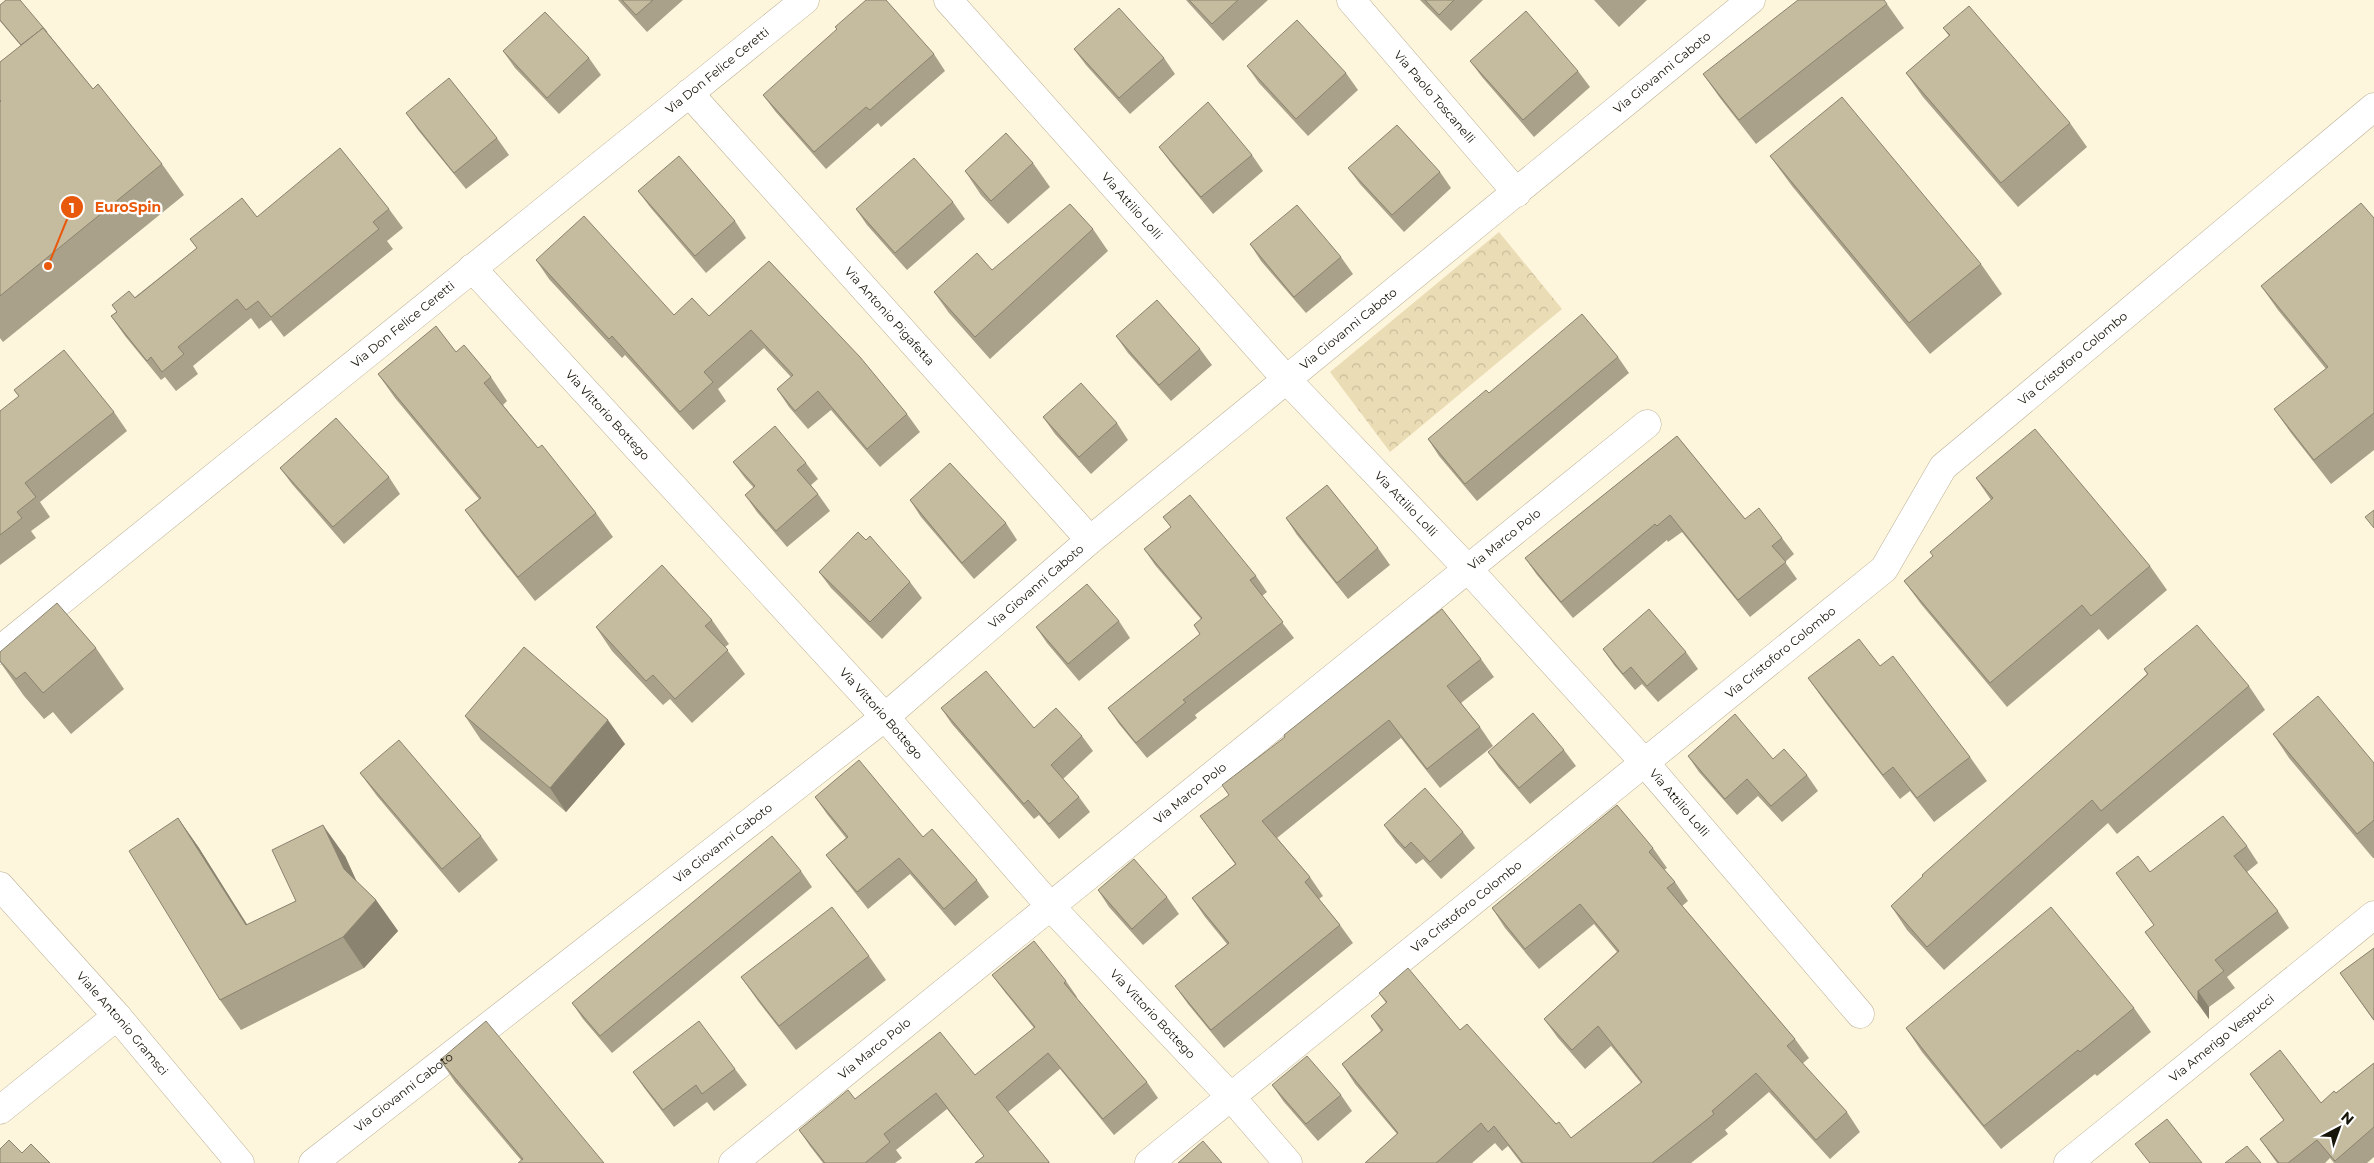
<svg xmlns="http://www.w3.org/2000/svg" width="2374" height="1163" viewBox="0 0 2374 1163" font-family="Montserrat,sans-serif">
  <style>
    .park { fill: url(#park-crowns) }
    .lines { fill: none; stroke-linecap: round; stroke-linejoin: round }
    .minor-casing { stroke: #bab094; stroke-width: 29 }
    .tertiary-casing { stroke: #bab094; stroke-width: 29 }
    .minor { stroke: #fff; stroke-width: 28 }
    .tertiary { stroke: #fff; stroke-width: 28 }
    .wall { fill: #a9a189 }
    .shaded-wall { fill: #8a836f }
    .building { fill: #c5bb9f; stroke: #8a836f }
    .labels { text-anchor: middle; stroke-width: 4.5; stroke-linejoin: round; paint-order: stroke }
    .street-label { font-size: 12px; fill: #171409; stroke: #fff }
    .leader { fill: none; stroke: #e8590c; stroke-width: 2 }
    .callout-dot { fill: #e8590c; stroke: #fff; stroke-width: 2 }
    .mark-label { font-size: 15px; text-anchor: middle; font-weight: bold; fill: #fff }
    .callout-label { font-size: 14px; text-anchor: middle; font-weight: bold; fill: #e8590c; stroke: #fff; stroke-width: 4.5; stroke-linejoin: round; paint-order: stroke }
  </style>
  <defs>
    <pattern id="park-crowns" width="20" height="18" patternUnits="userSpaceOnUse" patternTransform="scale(1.25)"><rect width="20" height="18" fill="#eadcb4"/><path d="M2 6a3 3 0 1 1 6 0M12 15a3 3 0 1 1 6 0" fill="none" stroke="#c8bc99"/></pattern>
  </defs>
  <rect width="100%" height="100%" fill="#fef5dd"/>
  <polygon class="park" points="1499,232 1562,309 1390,452 1330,372"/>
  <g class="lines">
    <g class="minor-casing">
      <g id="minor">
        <path id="s1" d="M 948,0 L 1287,380 L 1468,569 L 1645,763 L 1860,1014"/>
        <path id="s2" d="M 1351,0 L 1517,193"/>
        <path id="s3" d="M 689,93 L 1090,540"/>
        <path id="s4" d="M 472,268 L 885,717 L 1050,906 L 1232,1098 L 1288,1163"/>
        <path id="s5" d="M 0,650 L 805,0"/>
        <polyline points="0,1110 117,1016"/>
        <path id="s6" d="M 313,1163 L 885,717 L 1090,540 L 1751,0"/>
        <path id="s7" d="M 733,1163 L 1647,424"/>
        <path id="s8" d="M 1149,1163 L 1884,569 L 1943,467 L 2374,107"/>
        <path id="s9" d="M 2068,1163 L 2374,915"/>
      </g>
    </g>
    <g class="tertiary-casing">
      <g id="tertiary">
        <path id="s10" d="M 0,886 L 117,1016 L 240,1163"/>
      </g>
    </g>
    <use href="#minor" class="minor"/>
    <use href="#tertiary" class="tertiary"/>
  </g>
  <g class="wall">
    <polygon points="618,0 683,0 647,32"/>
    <polygon points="1186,0 1268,0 1223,41"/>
    <polygon points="1420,0 1483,0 1451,31"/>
    <polygon points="1594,0 1647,0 1619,27"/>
    <polygon points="1887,4 1904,28 1756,144 1720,98 1703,74"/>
    <polygon points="0,5 47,32 93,89 162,164 184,195 3,342 0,338 0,62 21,46 0,21"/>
    <polygon points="1943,28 2070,123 2087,147 2018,207 1923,97 1906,73 1949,36"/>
    <polygon points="1074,49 1164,58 1175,74 1130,114 1086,65"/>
    <polygon points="503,51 589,58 601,75 559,114 515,68"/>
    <polygon points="934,54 945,71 881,127 878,123 826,169 775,111 763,95"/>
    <polygon points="1470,61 1578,71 1590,87 1534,137 1482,77"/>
    <polygon points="1247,66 1346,73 1358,90 1308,136 1259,83"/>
    <polygon points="406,113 497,138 509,155 466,189 418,130"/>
    <polygon points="1159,147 1252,155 1263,171 1213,214 1171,163"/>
    <polygon points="1770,156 1981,264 2002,294 1930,354 1792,186"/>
    <polygon points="1033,163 1050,187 1008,224 981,195 965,171"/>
    <polygon points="1348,168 1440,172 1451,188 1404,232 1360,184"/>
    <polygon points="638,191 735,221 746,238 706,273 650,207"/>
    <polygon points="953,202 965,219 907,270 867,225 856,209"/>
    <polygon points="389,209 403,228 387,241 393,249 284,337 271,320 259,329 251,318 193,366 198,374 176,391 165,377 161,380 125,336 111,316 197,248 190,239 257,217"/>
    <polygon points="2374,218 2374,450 2331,484 2291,433 2274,409 2326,369 2278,310 2261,286"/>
    <polygon points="1093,229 1108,251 990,359 949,313 934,292 992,270"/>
    <polygon points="1250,244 1341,257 1353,274 1306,313 1261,261"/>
    <polygon points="536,260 674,315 709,316 769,261 907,414 920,432 880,467 831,410 808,429 789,407 777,389 791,377 764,348 718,389 726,401 693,430 625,355 622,358 549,279"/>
    <polygon points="1116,336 1200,349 1212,365 1171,401 1128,353"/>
    <polygon points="456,352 491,377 507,401 503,405 538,448 596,513 613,537 535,601 482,534 465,510 479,499 395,398 378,374"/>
    <polygon points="1618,357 1629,373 1477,501 1439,456 1428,439 1489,393"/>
    <polygon points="14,390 114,412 127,431 40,502 50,517 31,531 36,538 0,565 0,411 19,397"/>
    <polygon points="1043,417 1117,423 1128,440 1091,474 1055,434"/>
    <polygon points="1677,436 1745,519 1782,538 1794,554 1785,562 1797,579 1750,617 1682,532 1668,542 1667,540 1573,618 1537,575 1525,558"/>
    <polygon points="733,462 806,463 818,479 811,485 818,494 830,511 787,547 757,512 745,495 754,488 745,478"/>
    <polygon points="280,468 389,477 400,494 344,544 292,484"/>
    <polygon points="1976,478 2150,566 2167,590 2108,640 2099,629 2007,707 1921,604 1904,581 1933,556 1991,500"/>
    <polygon points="910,500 1006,523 1017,540 974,579 921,517"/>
    <polygon points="1163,517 1256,576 1267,592 1262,596 1294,638 1195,715 1197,718 1147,758 1119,724 1108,708 1200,634 1194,625 1201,619 1155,565 1144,549 1171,527"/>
    <polygon points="1286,518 1378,548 1390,565 1348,599 1297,535"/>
    <polygon points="819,572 910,582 922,598 882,639 831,588"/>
    <polygon points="712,620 729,644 725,647 745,674 692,723 670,699 663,705 612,651 596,627"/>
    <polygon points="1119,621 1130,638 1079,681 1047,643 1036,627"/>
    <polygon points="96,648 124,689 71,734 53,712 44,719 24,696 0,662 0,652"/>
    <polygon points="1603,649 1686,652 1698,669 1658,702 1642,684 1635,690 1614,665"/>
    <polygon points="1481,659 1494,677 1461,703 1480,727 1493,746 1440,788 1401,738 1277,838 1310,877 1323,896 1319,899 1340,925 1353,943 1224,1048 1188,1004 1175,986 1227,944 1205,917 1192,898 1235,864 1200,816"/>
    <polygon points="1880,666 1970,757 1987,781 1934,822 1910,791 1900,799 1825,702 1808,678"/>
    <polygon points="2144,669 2249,686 2265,710 2117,834 2108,823 1944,970 1907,930 1891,906 2147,674"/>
    <polygon points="941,708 1034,728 1082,736 1093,751 1063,779 1079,797 1090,812 1059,839 1039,815 1034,819 952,724"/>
    <polygon points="465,716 625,744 566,812 481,740"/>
    <polygon points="2273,734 2374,763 2374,858 2373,858 2289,758"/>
    <polygon points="1564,750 1576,766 1530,804 1499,768 1488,752"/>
    <polygon points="1688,756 1773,759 1807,775 1818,791 1782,822 1758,796 1737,815 1699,772"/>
    <polygon points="360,773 481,836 498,860 459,893 377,796"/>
    <polygon points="815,797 923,837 977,880 989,897 955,926 910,874 868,909 838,871 826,855 846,838 827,814"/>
    <polygon points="178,818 199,848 247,925 296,901 345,856 357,882 376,900 398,931 364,968 241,1030 220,1000"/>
    <polygon points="1384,825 1463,832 1475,848 1441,879 1423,859 1416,864 1396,842"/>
    <polygon points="2247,846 2258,863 2247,872 2278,911 2289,928 2227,977 2235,988 2209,1007 2209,1019 2145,932 2154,925 2116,873 2150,872"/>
    <polygon points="1653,848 1667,868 1664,870 1675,882 1688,901 1682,906 1795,1039 1809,1058 1802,1064 1847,1112 1860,1132 1830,1159 1769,1092 1725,1130 1728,1134 1691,1163 1521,1163 1508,1146 1502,1151 1495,1143 1472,1163 1365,1163 1397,1134 1355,1084 1342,1064 1381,1031 1371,1016 1386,1003 1379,993 1460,1030 1571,1138 1641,1083 1611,1046 1585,1069 1558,1038 1544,1019 1617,952 1594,924 1539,969 1505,928 1492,908"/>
    <polygon points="801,871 812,887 612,1053 583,1019 572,1003"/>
    <polygon points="1098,890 1167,897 1179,914 1143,945 1109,907"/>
    <polygon points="2374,948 2374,1021 2340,973"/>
    <polygon points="869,956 886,980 796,1050 758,1001 741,977"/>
    <polygon points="992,975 1066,981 1077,997 1076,998 1147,1082 1158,1098 1114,1135 1060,1069 1008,1112 1050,1163 975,1163 984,1156 947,1109 896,1150 902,1158 895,1163 823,1163 810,1146 799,1130 855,1099 975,1075 1034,1028 1004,991"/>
    <polygon points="2134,1008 2151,1032 2097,1076 2095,1074 2001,1149 1922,1052 1906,1028"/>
    <polygon points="440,1060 604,1163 521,1160 455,1082"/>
    <polygon points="2374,1063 2374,1157 2367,1163 2334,1163 2330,1158 2325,1163 2277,1163 2260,1139 2284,1121 2250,1074 2321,1103 2336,1093"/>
    <polygon points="735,1069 747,1085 714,1111 707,1102 674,1127 645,1089 633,1072"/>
    <polygon points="1272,1085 1341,1095 1352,1111 1318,1141 1284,1102"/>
  </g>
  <g class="shaded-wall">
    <polygon points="608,720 625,744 566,812 550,788"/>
    <polygon points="178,818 199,848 267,956 246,925"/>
    <polygon points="323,825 345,856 365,900 344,869"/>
    <polygon points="376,900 398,931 364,968 343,937"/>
    <polygon points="2198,991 2209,1007 2209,1019 2198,1003"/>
  </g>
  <g class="building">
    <polygon points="6,0 20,0 47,32 43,28 21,45 0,20 0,5"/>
    <polygon points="622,0 653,0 636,15"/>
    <polygon points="866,0 886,0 934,54 870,110 866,107 814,152 763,95 837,29 835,27"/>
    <polygon points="1189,0 1238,0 1212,24"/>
    <polygon points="1425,0 1454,0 1439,15"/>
    <polygon points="1798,0 1884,0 1887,4 1739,120 1703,74"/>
    <polygon points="1969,6 2070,123 2001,183 1906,73 1950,35 1943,28"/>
    <polygon points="1119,8 1164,58 1119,98 1074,49"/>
    <polygon points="1526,11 1578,71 1523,120 1470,61"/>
    <polygon points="545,12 589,58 547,98 503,51"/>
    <polygon points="1297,20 1346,73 1296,119 1247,66"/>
    <polygon points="43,28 93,89 98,84 162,164 0,296 0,102 1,101 0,100 0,62"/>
    <polygon points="449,78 497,138 454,173 406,113"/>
    <polygon points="1842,97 1981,264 1909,323 1770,156"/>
    <polygon points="1208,102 1252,155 1201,197 1159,147"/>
    <polygon points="1397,125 1440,172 1392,215 1348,168"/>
    <polygon points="1006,133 1033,163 991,201 965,171"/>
    <polygon points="340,148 389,209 373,222 379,229 271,317 258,301 246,310 237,299 178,347 184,354 162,372 151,357 147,361 111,316 117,312 112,305 129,291 135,298 197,248 190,239 242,198 257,217"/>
    <polygon points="679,156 735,221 695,256 638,191"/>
    <polygon points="914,158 953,202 895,253 856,209"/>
    <polygon points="2361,203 2374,218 2374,413 2314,460 2274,409 2328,367 2261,286"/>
    <polygon points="1070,204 1093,229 975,337 934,292 977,253 992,270"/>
    <polygon points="1297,205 1341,257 1294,297 1250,244"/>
    <polygon points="584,216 674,315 692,298 709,316 769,261 860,357 907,414 867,449 818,391 795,411 777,389 793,375 751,330 704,372 713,382 680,412 612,336 609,339 536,260"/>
    <polygon points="1157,300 1200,349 1159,385 1116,336"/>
    <polygon points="1582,314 1618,357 1465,484 1428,439 1486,390 1489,393"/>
    <polygon points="436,326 456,352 464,345 491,377 484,383 538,448 542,445 596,513 518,577 465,510 481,498 378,374"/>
    <polygon points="64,350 114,412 25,483 36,497 17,512 22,518 0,535 0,411 19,396 14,390"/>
    <polygon points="1081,383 1117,423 1079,457 1043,417"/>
    <polygon points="336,418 389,477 333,527 280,468"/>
    <polygon points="775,426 806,463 797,470 818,494 776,531 745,495 755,486 733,462"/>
    <polygon points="2035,429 2150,566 2091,616 2082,605 1990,683 1904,581 1933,556 1930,552 1993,498 1976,478"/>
    <polygon points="1677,436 1745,519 1759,508 1782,538 1772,546 1786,562 1738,600 1670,515 1657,526 1655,524 1561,602 1525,558"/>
    <polygon points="950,463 1006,523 962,563 910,500"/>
    <polygon points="1327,485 1378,548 1337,583 1286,518"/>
    <polygon points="1190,495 1256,576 1250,580 1283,622 1183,700 1186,702 1136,743 1108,708 1200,634 1194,625 1202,618 1144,549 1171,527 1163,517"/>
    <polygon points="2374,510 2374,528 2365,517"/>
    <polygon points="858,532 866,540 870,536 910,582 870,622 819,572"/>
    <polygon points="662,565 712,620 705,626 728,650 675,699 653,675 646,681 596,627"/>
    <polygon points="1087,584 1119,621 1068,664 1036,627"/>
    <polygon points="57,603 96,648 43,693 25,672 16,679 0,661 0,652"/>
    <polygon points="1442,609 1481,659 1447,686 1480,727 1427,769 1389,720 1262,821 1310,877 1305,882 1340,925 1211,1030 1175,986 1229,943 1192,898 1236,864 1200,816 1229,795 1222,785 1285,737 1284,735"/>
    <polygon points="1649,609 1686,652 1647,686 1631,667 1623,674 1603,649"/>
    <polygon points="2197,625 2249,686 2101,811 2092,800 1927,947 1891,906 1923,876 1922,875 2148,674 2144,669"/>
    <polygon points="1859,639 1880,666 1893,656 1970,757 1917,798 1893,767 1883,775 1808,678"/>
    <polygon points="524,647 608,720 550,788 465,716"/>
    <polygon points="986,671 1034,728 1056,708 1082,736 1051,765 1079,797 1049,824 1028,800 1024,804 941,708"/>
    <polygon points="2318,696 2374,763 2374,820 2357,834 2273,734"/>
    <polygon points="1533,713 1564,750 1519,788 1488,752"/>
    <polygon points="1735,714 1773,759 1784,749 1807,775 1771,806 1747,779 1725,799 1688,756"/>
    <polygon points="399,740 481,836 442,869 360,773"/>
    <polygon points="859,760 923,837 932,829 977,880 944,909 899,858 857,892 826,855 848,837 815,797"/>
    <polygon points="1425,788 1463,832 1430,862 1411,842 1405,848 1384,825"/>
    <polygon points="1617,805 1653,848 1649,852 1675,882 1667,888 1795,1039 1787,1046 1847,1112 1816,1140 1756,1073 1712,1111 1714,1114 1652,1163 1523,1163 1494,1126 1488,1132 1481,1123 1436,1163 1365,1163 1398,1133 1342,1064 1383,1030 1371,1016 1387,1002 1379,993 1408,968 1460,1030 1467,1024 1556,1124 1559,1122 1571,1138 1642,1082 1598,1026 1572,1050 1544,1019 1619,951 1580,904 1525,949 1492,908"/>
    <polygon points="2223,816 2247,846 2234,856 2278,911 2215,960 2224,971 2198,991 2198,1003 2145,932 2154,925 2116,873 2138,856 2150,872"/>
    <polygon points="178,818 246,925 296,901 272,850 323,825 344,869 376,900 343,937 220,1000 129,851"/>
    <polygon points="772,836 801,871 600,1036 572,1003"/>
    <polygon points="1134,859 1167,897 1132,929 1098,890"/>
    <polygon points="832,907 869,956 779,1026 741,977"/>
    <polygon points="2051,907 2134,1008 2080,1052 2078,1050 1984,1126 1906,1028"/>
    <polygon points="1034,941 1066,981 1064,983 1147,1082 1103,1119 1048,1053 996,1097 1049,1162 1048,1163 975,1163 984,1156 936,1093 884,1134 890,1142 865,1163 825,1163 799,1130 848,1090 855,1099 940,1032 975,1075 1035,1027 992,975"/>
    <polygon points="2374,948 2374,1020 2340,973"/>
    <polygon points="486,1021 604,1163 518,1163 523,1159 440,1060"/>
    <polygon points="699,1021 735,1069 702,1094 696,1085 663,1110 633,1072"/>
    <polygon points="2280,1050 2321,1103 2334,1091 2336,1093 2374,1063 2374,1127 2335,1161 2317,1140 2288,1163 2279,1163 2260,1139 2284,1120 2250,1074"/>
    <polygon points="1307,1056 1341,1095 1306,1124 1272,1085"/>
    <polygon points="2167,1119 2202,1163 2150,1163 2135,1144"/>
    <polygon points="9,1140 22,1153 31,1144 50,1163 0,1163 0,1149"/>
    <polygon points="1203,1141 1222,1163 1178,1163"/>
    <polygon points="2247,1146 2261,1163 2225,1163"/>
  </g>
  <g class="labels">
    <g class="street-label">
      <text dy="4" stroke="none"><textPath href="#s5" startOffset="922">Via Don Felice Ceretti</textPath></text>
      <text dy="4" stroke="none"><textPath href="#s6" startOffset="1735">Via Giovanni Caboto</textPath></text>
      <text dy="4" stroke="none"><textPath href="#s2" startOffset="128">Via Paolo Toscanelli</textPath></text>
      <text dy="4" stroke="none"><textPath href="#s1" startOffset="276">Via Attilio Lolli</textPath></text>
      <text dy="4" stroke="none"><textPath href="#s3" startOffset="300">Via Antonio Pigafetta</textPath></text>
      <text dy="4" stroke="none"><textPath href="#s5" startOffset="518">Via Don Felice Ceretti</textPath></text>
      <text dy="4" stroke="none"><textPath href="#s6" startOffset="1330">Via Giovanni Caboto</textPath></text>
      <text dy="4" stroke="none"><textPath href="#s8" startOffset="1232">Via Cristoforo Colombo</textPath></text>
      <text dy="4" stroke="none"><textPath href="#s4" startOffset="200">Via Vittorio Bottego</textPath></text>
      <text dy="4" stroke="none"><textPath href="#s1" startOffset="681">Via Attilio Lolli</textPath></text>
      <text dy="4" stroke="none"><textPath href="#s7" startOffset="992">Via Marco Polo</textPath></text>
      <text dy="4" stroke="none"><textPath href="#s6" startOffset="925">Via Giovanni Caboto</textPath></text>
      <text dy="4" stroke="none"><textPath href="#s8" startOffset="812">Via Cristoforo Colombo</textPath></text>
      <text dy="4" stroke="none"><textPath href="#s4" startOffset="605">Via Vittorio Bottego</textPath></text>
      <text dy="4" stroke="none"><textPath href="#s7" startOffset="588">Via Marco Polo</textPath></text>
      <text dy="4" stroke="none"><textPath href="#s1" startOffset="1086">Via Attilio Lolli</textPath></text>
      <text dy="4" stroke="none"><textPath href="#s6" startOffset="520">Via Giovanni Caboto</textPath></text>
      <text dy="4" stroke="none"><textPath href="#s8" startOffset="408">Via Cristoforo Colombo</textPath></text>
      <text dy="4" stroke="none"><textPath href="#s4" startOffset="1010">Via Vittorio Bottego</textPath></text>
      <text dy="4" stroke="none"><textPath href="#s10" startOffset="184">Viale Antonio Gramsci</textPath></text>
      <text dy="4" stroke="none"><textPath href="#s9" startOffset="198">Via Amerigo Vespucci</textPath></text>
      <text dy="4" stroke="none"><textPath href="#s7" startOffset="182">Via Marco Polo</textPath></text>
      <text dy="4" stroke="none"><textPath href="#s6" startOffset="115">Via Giovanni Caboto</textPath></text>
    </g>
  </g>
  <path class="leader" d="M48 266L72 207"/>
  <g class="callout-dot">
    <circle cx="48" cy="266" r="5"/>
    <circle cx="72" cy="207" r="12"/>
  </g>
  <g class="mark-label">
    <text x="72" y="213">1</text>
  </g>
  <g class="callout-label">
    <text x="128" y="212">EuroSpin</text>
  </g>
  <g transform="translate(2339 1128) rotate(41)" stroke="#ffffff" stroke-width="4" paint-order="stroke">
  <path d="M0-4L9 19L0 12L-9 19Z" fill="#171409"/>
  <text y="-8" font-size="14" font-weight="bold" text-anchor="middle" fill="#171409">N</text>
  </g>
</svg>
